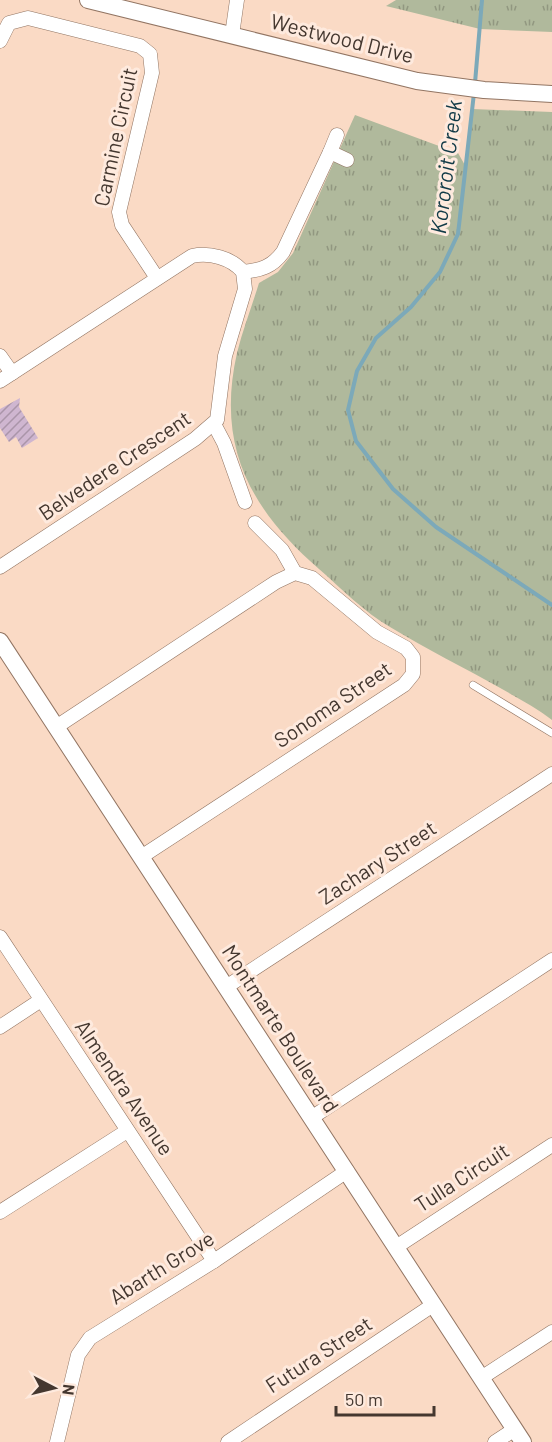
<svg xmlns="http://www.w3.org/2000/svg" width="552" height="1442" viewBox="0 0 552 1442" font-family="Barlow,sans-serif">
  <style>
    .grass { fill: url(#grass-tufts) }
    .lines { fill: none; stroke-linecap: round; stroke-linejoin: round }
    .stream { stroke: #7ca9b9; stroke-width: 4 }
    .building { fill: url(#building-hatch) }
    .service-casing { stroke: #927563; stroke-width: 8 }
    .minor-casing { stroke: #927563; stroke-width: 15 }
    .tertiary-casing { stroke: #927563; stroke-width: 18 }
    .service { stroke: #fff; stroke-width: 7 }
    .minor { stroke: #fff; stroke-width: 14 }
    .tertiary { stroke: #fff; stroke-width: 16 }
    .labels { text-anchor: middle; stroke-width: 6; stroke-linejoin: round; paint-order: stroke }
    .street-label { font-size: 21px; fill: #44372f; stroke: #feeade }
    .water-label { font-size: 22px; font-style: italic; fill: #113a47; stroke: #feeade }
  </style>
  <defs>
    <pattern id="grass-tufts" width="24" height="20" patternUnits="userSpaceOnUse" patternTransform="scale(1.5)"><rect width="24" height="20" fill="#b0b99c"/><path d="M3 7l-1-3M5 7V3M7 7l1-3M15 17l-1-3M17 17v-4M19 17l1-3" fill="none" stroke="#919780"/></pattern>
    <pattern id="building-hatch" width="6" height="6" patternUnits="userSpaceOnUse" patternTransform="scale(1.5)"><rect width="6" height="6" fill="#cfb6d0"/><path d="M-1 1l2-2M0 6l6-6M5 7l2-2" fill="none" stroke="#aa95a9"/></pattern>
  </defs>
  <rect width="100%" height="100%" fill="#fadac5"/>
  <g class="grass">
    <polygon points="396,0 552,0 552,32 480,29 386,6"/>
    <path d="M 472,109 L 552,112 L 552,720 C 537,708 519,699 502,689 C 465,668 426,649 390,627 C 364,612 342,589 319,569 C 250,509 216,446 237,353 C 243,329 252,306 259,283 L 278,272 L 293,253 L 355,115 L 458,153 L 466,167 Z"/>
  </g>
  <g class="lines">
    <g class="stream">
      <polyline points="475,83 482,0"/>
      <polyline points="474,93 458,234 440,272 411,307 376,338 357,371 348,410 356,441 393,489 436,527 552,605"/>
    </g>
  </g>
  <polygon class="building" points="20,398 19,407 38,438 22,448 16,437 9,442 0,428 0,409"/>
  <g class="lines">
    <g class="service-casing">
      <polyline id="service" points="473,685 552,733"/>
    </g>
    <g class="minor-casing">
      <g id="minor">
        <polyline points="232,35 237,0"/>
        <polyline points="0,41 9,23 28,18 140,46 150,54 152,73 119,212 122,225 157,278"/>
        <polyline points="337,135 330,152 347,160"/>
        <path d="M 243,272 C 261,270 272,267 283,252 L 330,152"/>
        <polyline points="0,356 12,373"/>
        <path d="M 0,381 L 192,256 C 209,252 232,258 243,272 L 245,289 L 225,356 L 217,420 L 195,439 L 0,567"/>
        <polyline points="214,424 224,443 245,502"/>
        <polyline points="255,523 282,550 295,573"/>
        <polyline points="56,727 276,582 295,573 312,578 377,632 406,648 413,657 413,674 404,685 141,857"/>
        <polyline points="0,937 214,1261"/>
        <polyline points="226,987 552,774"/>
        <polyline points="0,1027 41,1000"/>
        <polyline points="311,1118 552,960"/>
        <polyline points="0,1212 127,1131"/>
        <polyline points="396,1247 552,1145"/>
        <polyline points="481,1378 552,1332"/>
        <polyline points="57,1442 78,1355 90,1338 214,1261 347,1171"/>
        <polyline points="228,1442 433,1305"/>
        <polyline points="495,1442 515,1429"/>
      </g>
    </g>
    <g class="tertiary-casing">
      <g id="tertiary">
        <polyline points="88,0 417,81 484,90 552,94"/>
        <polyline points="0,641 523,1442"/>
      </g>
    </g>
    <use href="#service" class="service"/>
    <use href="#minor" class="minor"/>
    <use href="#tertiary" class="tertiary"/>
  </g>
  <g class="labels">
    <g class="street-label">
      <text transform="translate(342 39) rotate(14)" y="7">Westwood Drive</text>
      <text transform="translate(116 137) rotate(-78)" y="7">Carmine Circuit</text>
      <text transform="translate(115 466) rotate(-34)" y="7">Belvedere Crescent</text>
      <text transform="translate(333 705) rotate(-34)" y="7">Sonoma Street</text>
      <text transform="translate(378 863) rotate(-33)" y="7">Zachary Street</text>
      <text transform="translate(280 1029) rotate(57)" y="7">Montmarte Boulevard</text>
      <text transform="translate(124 1088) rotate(56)" y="7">Almendra Avenue</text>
      <text transform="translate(462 1178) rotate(-33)" y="7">Tulla Circuit</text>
      <text transform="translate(162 1268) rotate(-32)" y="7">Abarth Grove</text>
      <text transform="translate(319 1355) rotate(-33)" y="7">Futura Street</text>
    </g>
    <g class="water-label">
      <text transform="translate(446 167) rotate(-83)" y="8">Kororoit Creek</text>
    </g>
  </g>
  <g transform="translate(54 1388) rotate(97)" stroke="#feeade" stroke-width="4.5" paint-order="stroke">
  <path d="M0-4.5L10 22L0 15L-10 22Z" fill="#44372f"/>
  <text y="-9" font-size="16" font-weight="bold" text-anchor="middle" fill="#44372f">N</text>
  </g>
  <path d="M336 1406v9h98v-9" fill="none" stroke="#44372f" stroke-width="3"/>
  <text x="345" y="1406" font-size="18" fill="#44372f" stroke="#feeade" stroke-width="4.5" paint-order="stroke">50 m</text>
</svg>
